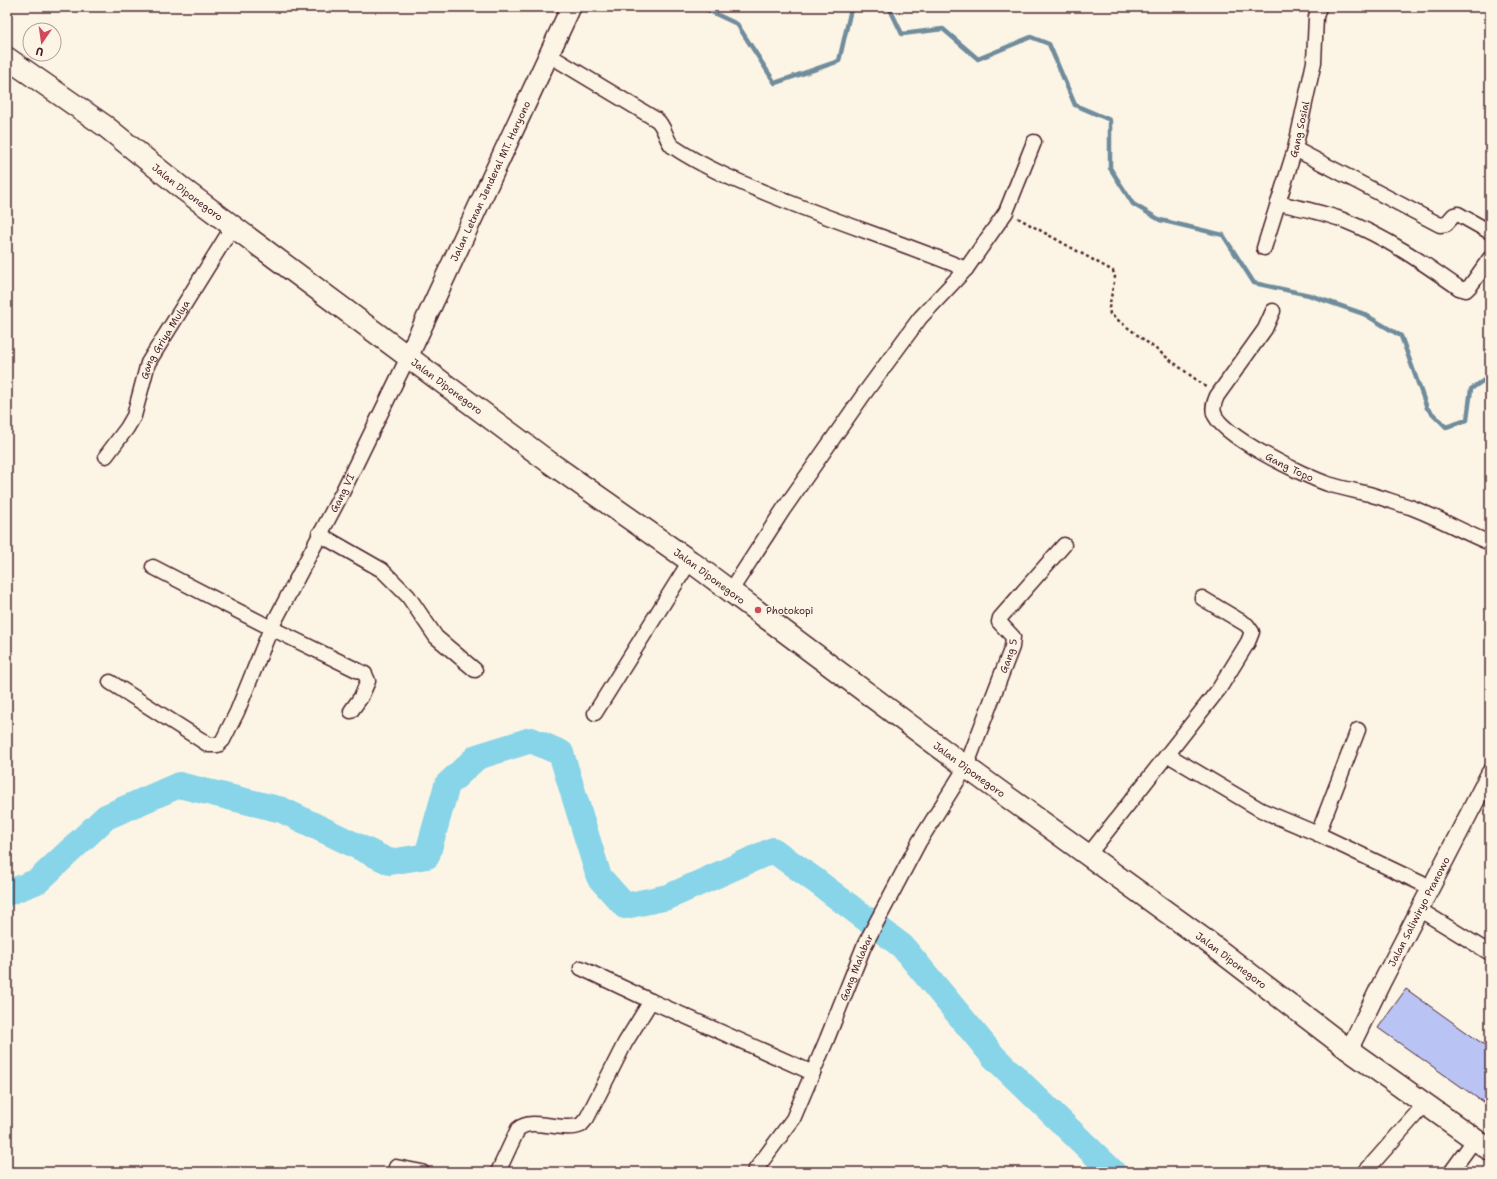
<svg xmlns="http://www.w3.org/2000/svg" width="1497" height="1179" viewBox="0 0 1497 1179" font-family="'Shantell Sans',sans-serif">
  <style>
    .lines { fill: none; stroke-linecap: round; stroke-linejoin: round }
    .stream { stroke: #6f8c9c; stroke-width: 4.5 }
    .river { stroke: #88d4e8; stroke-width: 26 }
    .building { fill: #b9c4f5; stroke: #4a1f2b }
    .minor-casing { stroke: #4a1f2b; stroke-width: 17 }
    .tertiary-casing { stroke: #4a1f2b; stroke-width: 20 }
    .secondary-casing { stroke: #4a1f2b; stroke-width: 22 }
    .primary-casing { stroke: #4a1f2b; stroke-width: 24 }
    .path { stroke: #4a1f2b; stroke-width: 2.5; stroke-dasharray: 3 3; stroke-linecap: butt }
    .minor { stroke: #fcf5e5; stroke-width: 14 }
    .tertiary { stroke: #fcf5e5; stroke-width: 17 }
    .secondary { stroke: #fcf5e5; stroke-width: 19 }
    .primary { stroke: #fcf5e5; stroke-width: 21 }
    .poi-dot { fill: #d1495b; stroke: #fcf5e5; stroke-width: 1.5 }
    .labels { text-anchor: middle; stroke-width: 3; stroke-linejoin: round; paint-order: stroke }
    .street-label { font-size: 10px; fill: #4a1f2b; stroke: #fcf5e5 }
    .poi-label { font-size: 10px; fill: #4a1f2b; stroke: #fcf5e5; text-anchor: start }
  </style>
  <rect width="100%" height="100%" fill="#fcf5e5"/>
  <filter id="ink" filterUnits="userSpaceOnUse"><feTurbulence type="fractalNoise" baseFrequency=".025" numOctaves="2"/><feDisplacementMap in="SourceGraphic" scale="8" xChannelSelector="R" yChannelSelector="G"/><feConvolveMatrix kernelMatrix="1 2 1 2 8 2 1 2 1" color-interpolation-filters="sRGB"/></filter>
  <g filter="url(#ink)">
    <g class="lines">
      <polyline class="stream" points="701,7 737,24 775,83 839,61 851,9 889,7 902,34 943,29 978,59 1031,37 1049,44 1075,105 1110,120 1110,168 1133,204 1160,220 1223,235 1254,283 1309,295 1364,314 1401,336 1427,408 1446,427 1467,420 1471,389 1490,376"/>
      <polyline class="river" points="7,893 38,881 106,817 179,785 282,810 390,862 427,856 447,785 477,757 531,740 561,753 599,877 625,906 668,897 773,850 816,881 902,946 994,1057 1113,1172"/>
    </g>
    <polygon class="building" points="1406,989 1490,1049 1490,1107 1378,1028"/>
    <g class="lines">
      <g class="minor-casing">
        <g id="minor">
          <path d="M 549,55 L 657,120 C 665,127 665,138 672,146 C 703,167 739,182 773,196 C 837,222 902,243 966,269"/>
          <polyline points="1295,149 1440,225 1446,224 1454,215 1458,214 1490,232"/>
          <path d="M 1278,203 C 1300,208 1322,212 1343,220 C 1386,237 1422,262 1459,288 L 1466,290 L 1471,285 L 1490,258"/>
          <path id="s1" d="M 1264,248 L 1295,149 L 1314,62 L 1316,17 L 1319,7"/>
          <path id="s2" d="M 1273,311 L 1265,329 L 1217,396 C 1215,401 1212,407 1214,413 C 1220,436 1305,476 1328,484 C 1341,488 1356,491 1369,494 C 1383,498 1396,503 1410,507 C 1437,517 1463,532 1490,543"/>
          <path id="s3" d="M 106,456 L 127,428 L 134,416 L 148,363 L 233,226"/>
          <polyline points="319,534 382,570 408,596 436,637 475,670"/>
          <polyline points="153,567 271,628 365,674 368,681 361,697 351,711"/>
          <polyline points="730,592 783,510 864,394 920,318 966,269 1006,212 1034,142"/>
          <path id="s4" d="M 110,682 L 209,745 L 218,745 L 223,740 L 237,712 L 271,628 L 342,493 L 409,355"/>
          <polyline points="595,713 690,561"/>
          <polyline points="1168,755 1261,810 1318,834 1431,888"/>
          <polyline points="1318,834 1358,730"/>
          <polyline points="1089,854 1219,689 1248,642 1252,632 1247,625 1202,598"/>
          <polyline points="1420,910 1490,953"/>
          <polyline points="581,968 651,1001 813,1073"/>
          <polyline points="396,1167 422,1172"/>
          <path d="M 498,1172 L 518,1129 C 533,1116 563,1133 581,1125 L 587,1118 L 625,1043 L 651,1001"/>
          <path id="s5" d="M 754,1172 L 793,1119 L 827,1039 L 864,946 L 919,842 L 966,767 L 1012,647 L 1013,637 L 999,622 L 1000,618 L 1064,545"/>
          <polyline points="1365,1172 1425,1104"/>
          <polyline points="1451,1172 1475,1139"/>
        </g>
      </g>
      <g class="tertiary-casing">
        <g id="tertiary">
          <path id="s6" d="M 1349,1050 L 1382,982 L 1490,773"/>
        </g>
      </g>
      <g class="secondary-casing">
        <g id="secondary">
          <path id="s7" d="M 409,355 L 571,7"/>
        </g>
      </g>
      <g class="primary-casing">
        <g id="primary">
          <path id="s8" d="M 7,58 L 105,126 L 183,189 L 549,462 L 690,561 L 966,767 L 1208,942 L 1349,1050 L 1490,1150"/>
        </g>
      </g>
      <polyline class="path" points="1018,218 1113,271 1115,277 1109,308 1110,314 1207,388"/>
      <use href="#minor" class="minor"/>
      <use href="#tertiary" class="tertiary"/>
      <use href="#secondary" class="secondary"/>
      <use href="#primary" class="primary"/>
    </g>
  </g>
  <circle class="poi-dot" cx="758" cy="610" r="4"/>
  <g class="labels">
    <g class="street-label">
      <text dy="4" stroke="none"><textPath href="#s1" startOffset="124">Gang Sosial</textPath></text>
      <text dy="4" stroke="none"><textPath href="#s7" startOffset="192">Jalan Letnan Jenderal MT. Haryono</textPath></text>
      <text dy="4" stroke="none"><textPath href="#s8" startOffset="225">Jalan Diponegoro</textPath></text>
      <text dy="4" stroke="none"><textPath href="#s3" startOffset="132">Gang Griya Mulya</textPath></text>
      <text dy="4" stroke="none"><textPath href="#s8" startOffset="549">Jalan Diponegoro</textPath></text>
      <text dy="4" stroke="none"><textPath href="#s2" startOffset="214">Gang Topo</textPath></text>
      <text dy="4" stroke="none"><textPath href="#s4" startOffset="408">Gang VI</textPath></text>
      <text dy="4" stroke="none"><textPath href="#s8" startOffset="873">Jalan Diponegoro</textPath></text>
      <text dy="4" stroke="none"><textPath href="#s5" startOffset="578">Gang 5</textPath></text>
      <text dy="4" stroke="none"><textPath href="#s8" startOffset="1197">Jalan Diponegoro</textPath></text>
      <text dy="4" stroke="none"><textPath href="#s6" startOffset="155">Jalan Saliwiryo Pranowo</textPath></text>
      <text dy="4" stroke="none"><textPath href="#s8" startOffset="1521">Jalan Diponegoro</textPath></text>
      <text dy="4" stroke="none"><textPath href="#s5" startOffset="230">Gang Malabar</textPath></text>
    </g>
    <g class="poi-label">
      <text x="766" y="614">Photokopi</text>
    </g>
  </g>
  <rect width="1497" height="1179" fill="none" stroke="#fcf5e5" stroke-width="24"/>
  <rect x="12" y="12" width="1473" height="1155" fill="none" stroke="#4a1f2b" stroke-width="1.5" filter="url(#ink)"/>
  <g transform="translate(42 42) rotate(193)"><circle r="19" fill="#fcf5e5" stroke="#b59f9b"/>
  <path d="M0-3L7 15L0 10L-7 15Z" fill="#d1495b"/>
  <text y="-6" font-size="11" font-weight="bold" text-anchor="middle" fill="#4a1f2b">U</text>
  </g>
</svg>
